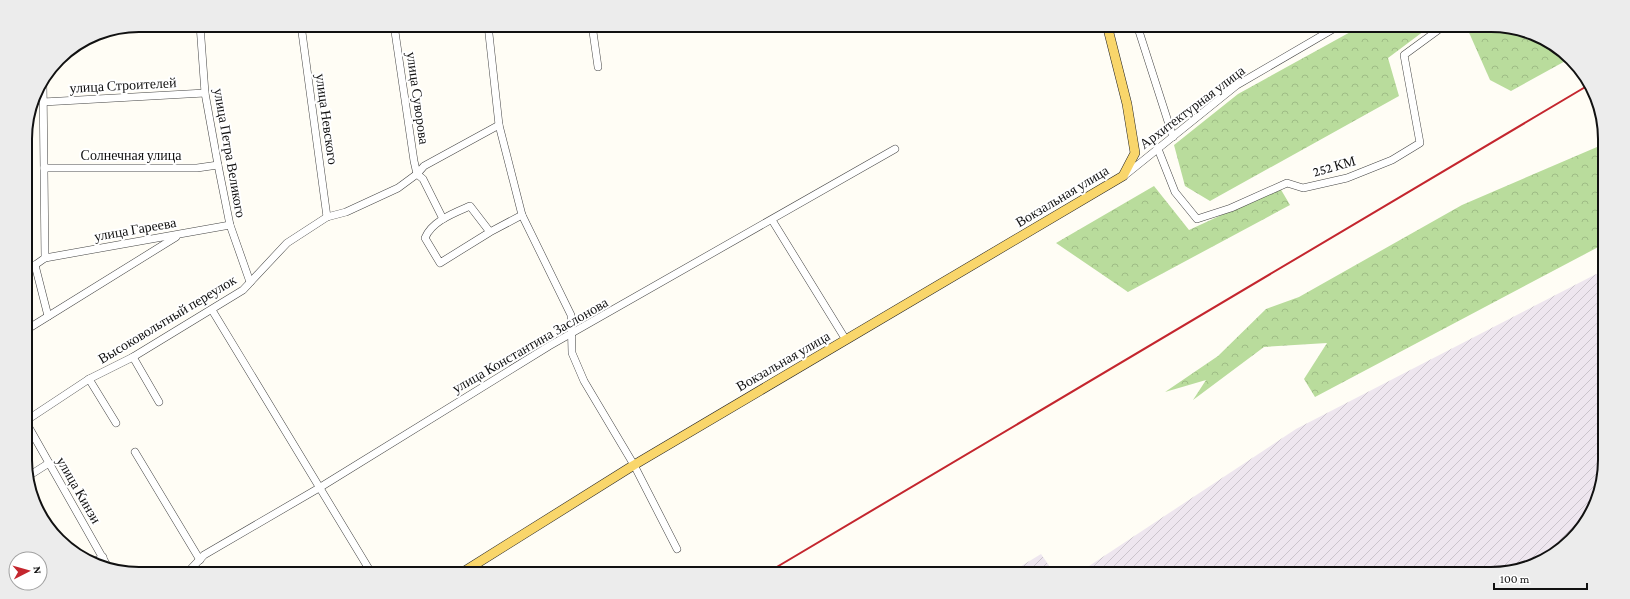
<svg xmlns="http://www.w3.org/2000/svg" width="1630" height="599" viewBox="0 0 1630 599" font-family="'Crimson Pro',serif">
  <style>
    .industrial { fill: url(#industrial-furrows) }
    .forest { fill: url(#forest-crowns) }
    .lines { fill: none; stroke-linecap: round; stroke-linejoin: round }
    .minor-casing { stroke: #444; stroke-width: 8 }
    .major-casing { stroke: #222; stroke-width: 10 }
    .minor { stroke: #fff; stroke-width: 7 }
    .major { stroke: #f9d66b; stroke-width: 9 }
    .rail { stroke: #c4262e; stroke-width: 2 }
    .labels { text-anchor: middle; stroke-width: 4; stroke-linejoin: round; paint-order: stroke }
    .street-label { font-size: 14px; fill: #111; stroke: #fff }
    .rim { fill: none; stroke: #111; stroke-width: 2 }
  </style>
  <defs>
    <pattern id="industrial-furrows" width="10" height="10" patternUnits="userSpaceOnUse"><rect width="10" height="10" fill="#eee6ef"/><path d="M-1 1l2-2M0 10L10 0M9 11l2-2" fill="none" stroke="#cbc4cc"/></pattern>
    <pattern id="forest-crowns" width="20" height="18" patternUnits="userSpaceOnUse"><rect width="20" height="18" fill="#b9dc9c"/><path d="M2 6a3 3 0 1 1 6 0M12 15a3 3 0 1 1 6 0" fill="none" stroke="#9ebc85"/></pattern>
  </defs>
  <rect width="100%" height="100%" fill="#fffdf5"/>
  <g class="industrial">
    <polygon points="1604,270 1605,460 1599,496 1560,551 1498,574 1077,574 1296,429"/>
    <polygon points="1041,554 1055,574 1008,574"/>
  </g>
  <g class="forest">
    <polygon points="1363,25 1432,25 1388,58 1399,96 1210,201 1185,186 1174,145 1238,94"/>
    <polygon points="1474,25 1491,25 1527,31 1569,59 1511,91 1490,80 1467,28"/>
    <polygon points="1604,144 1604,244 1315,397 1304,379 1327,343 1264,347 1193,400 1206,380 1165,392 1218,356 1266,309 1299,297 1462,205"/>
    <polygon points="1154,186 1189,230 1280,188 1290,205 1128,292 1056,243"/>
  </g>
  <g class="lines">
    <g class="minor-casing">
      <g id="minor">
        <polyline points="200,25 205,93 218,165 230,225 250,282"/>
        <polyline points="301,25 327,217"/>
        <polyline points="394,25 414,161 417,174 423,179 443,219"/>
        <polyline points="488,25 499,125 522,215 571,315 572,353 584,381 634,465 677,549"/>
        <polyline points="592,25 598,67"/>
        <polyline points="1137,25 1173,137"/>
        <polyline points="43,81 45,258 35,265 48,316"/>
        <polyline points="43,102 205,93"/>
        <polyline points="1158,149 1175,192 1197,219 1231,208 1287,183 1303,188 1347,178 1392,160 1420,143 1404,55 1445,25"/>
        <polyline points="44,168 197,168 218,165"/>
        <polyline points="1124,176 1237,85 1340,25"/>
        <polyline points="772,220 846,340"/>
        <path d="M 490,232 L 470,206 C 454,213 432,221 425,238 L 440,263 L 490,232 L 522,215"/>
        <polyline points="45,258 230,225"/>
        <polyline points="26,265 35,265"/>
        <polyline points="212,310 372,574"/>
        <polyline points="26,330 176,237"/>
        <polyline points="133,357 159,402"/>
        <polyline points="89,379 116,423"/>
        <polyline points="27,420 89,379 133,357 243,290 287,243 327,217 346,212 398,188 417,174 424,166 499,125"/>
        <polyline points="27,424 109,569"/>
        <polyline points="135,452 200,560"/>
        <polyline points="27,477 49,463"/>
        <polyline points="94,562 103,557"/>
        <polyline points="186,574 204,555 319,488 549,346 895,149"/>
      </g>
    </g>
    <g class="major-casing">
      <polyline id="major" points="460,574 634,465 1123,176 1135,153 1127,104 1107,25"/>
    </g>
    <use href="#minor" class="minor"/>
    <use href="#major" class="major"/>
    <polyline class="rail" points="765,574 1587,86"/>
  </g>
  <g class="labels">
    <g class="street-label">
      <text transform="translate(123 85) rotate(-3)" y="5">улица Строителей</text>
      <text transform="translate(418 98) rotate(82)" y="5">улица Суворова</text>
      <text transform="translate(1192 107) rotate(-37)" y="5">Архитектурная улица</text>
      <text transform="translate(327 119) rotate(82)" y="5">улица Невского</text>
      <text transform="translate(230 153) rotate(80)" y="5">улица Петра Великого</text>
      <text x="131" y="160">Солнечная улица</text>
      <text transform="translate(1334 166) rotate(-16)" y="5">252 КМ</text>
      <text transform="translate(1062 196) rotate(-31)" y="5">Вокзальная улица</text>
      <text transform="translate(135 229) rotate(-10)" y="5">улица Гареева</text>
      <text transform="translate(167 319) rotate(-31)" y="5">Высоковольтный переулок</text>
      <text transform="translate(530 345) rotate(-30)" y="5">улица Константина Заслонова</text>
      <text transform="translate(783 361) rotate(-30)" y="5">Вокзальная улица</text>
      <text transform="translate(79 490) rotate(60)" y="5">улица Кинзи</text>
    </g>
  </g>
  <path d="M0 0H1630V599H0ZM139 32H1491A107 107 0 0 1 1598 139V460A107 107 0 0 1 1491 567H139A107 107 0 0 1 32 460V139A107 107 0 0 1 139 32Z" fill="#ececec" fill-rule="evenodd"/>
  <path class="rim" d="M139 32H1491A107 107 0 0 1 1598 139V460A107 107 0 0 1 1491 567H139A107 107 0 0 1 32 460V139A107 107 0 0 1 139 32Z"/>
  <g transform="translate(28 571) rotate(84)"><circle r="19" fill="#ffffff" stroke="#a0a0a0"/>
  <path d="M0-3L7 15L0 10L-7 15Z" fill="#c4262e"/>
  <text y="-6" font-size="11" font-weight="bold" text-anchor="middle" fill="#111111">N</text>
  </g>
  <path d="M1494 583v6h93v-6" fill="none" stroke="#111111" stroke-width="2"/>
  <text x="1500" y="583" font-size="12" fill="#111111" stroke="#ffffff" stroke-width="3" paint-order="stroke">100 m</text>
</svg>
